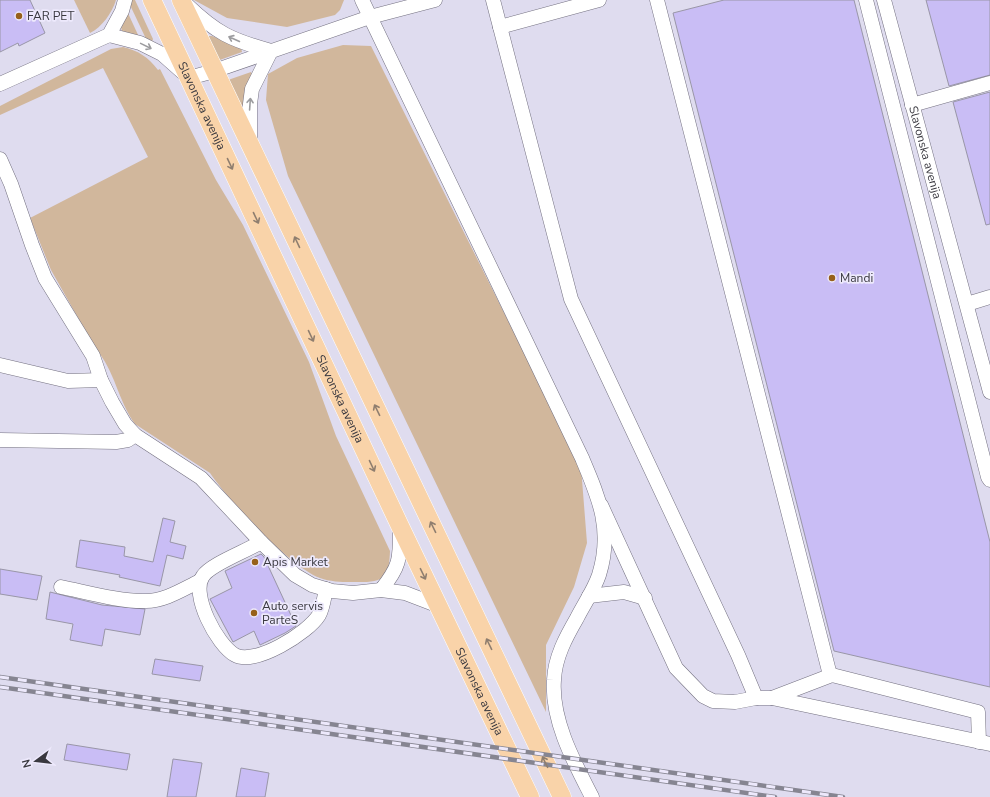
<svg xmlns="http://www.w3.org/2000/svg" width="990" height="797" viewBox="0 0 990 797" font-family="'Nunito Sans',sans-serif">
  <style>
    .grass { fill: #d1b79c }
    .building { fill: #c9bdf5; stroke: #9996a7 }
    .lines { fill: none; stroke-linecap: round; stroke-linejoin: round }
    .minor-casing { stroke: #747181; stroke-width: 15 }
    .major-casing { stroke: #fff; stroke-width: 19 }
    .minor { stroke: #fff; stroke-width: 14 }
    .major { stroke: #f9d3a9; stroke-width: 18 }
    .rail-casing { stroke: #868591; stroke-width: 4.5 }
    .rail { stroke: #ede9fc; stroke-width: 3; stroke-dasharray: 9; stroke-linecap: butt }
    .oneway { stroke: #9c9c9f }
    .oneway2 { stroke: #8f7e6f }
    .poi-dot { fill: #97601a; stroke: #ede9fc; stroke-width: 1.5 }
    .labels { text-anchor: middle; stroke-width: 3.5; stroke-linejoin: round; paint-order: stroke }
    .poi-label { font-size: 12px; fill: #39383f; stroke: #ede9fc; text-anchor: start }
    .street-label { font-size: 12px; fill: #39383f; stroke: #ede9fc }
  </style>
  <rect width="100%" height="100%" fill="#dfdcef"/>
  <g class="grass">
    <path d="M 74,0 L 116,0 C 112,13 102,27 90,33 Z"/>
    <polygon points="131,0 135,0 153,39 152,42 147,41 130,5"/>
    <polygon points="194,0 344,0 340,10 335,15 287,27 227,18"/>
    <polygon points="127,11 139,37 122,31 121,27"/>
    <polygon points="208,36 212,36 241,48 242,52 217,61"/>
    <polygon points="343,45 371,46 581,467 587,543 574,587 546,645 546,712 288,176 266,100 268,74 297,58"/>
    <path d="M 123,47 C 139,51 148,57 158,70 L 160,69 L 216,180 L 243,225 L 309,362 L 336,436 L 390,551 C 389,573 387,582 363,582 C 349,582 334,583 320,578 C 289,566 229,501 210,473 L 135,424 C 118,401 115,370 95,348 L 51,270 L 30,218 L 148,157 L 103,68 L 0,115 L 0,106 L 111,49 Z"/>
    <polygon points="251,72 252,74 243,105 241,106 228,80"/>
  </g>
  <g class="building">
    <polygon points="0,0 30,0 45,33 19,46 18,43 0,52"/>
    <polygon points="724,0 854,0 990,542 990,687 834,651 673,13"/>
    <polygon points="926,0 990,0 990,75 949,86"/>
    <polygon points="990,92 990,224 986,225 953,102"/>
    <polygon points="163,518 175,521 170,542 186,546 183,559 167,555 160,586 119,577 120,575 76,567 80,540 125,547 124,556 153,562"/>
    <polygon points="261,554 264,557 296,626 285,633 260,645 254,631 233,642 210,599 232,588 225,571"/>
    <polygon points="0,569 42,576 37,600 0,594"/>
    <polygon points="50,592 102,605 145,609 140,635 105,629 102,646 70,640 73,624 46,619"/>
    <polygon points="155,659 203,666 200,681 152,674"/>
    <polygon points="67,744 130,754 127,770 64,760"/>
    <polygon points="173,759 202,763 196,797 167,797"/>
    <polygon points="241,768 269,773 265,797 236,797"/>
  </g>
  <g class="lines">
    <g class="minor-casing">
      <g id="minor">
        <path d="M 362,0 L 582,458 C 599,498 613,530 599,575 C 594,590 584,604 577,618 C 566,637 555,657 554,680 C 551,720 574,762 592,797"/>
        <polyline points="493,0 571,299 738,655 756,698 735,702 713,701 703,696 676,668 601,505"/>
        <polyline points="657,0 830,675"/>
        <polyline points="866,0 988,477 990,480"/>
        <path id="s1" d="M 884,0 L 990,392"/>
        <path d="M 186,4 C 216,33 231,40 271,51"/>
        <polyline points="500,27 599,0"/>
        <polyline points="109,35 140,43 162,54 189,78 214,71 370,17 435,0"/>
        <polyline points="0,84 109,35 122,11 125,0"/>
        <polyline points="912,105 990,83"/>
        <polyline points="250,142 250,104 252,89 271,51"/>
        <polyline points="0,159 11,184 32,245 45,278 93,356 101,380 112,402 125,424 135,435 201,478 261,542 295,575 312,585 332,591 353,593 381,590 405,593 439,606"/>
        <polyline points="967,304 990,297"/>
        <polyline points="0,365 68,381 101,380"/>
        <polyline points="0,440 116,442 128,440 135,435"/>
        <path d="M 261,542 C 247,551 211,564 203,576 C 190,594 217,645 235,655 C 255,666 308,633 319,615 C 323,608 324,598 326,589"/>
        <path d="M 61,587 C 86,592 121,602 146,601 C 165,601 183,589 200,581"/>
        <path d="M 381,590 C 401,565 400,558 400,528"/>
        <polyline points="589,596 624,592 645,598"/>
        <polyline points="756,698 772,698 832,675 978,712 979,742"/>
        <polyline points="772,698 990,744"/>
      </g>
    </g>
    <g class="major-casing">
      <g id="major">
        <path id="s2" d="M 152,0 L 400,526 L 530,797"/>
        <polyline points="181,0 562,797"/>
      </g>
    </g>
    <use href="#minor" class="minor"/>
    <use href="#major" class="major"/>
    <g class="rail-casing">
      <g id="rail">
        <polyline points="0,677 843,797"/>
        <polyline points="0,687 775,797"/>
      </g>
    </g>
    <use href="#rail" class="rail"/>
  </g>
  <defs><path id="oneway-shaft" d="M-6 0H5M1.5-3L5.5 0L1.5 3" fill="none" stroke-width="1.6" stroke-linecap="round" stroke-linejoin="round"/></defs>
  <g class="oneway">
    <use href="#oneway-shaft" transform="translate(234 39) rotate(-156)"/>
    <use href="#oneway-shaft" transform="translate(146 46) rotate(26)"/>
    <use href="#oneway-shaft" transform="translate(250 104) rotate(-86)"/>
  </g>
  <g class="oneway2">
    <use href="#oneway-shaft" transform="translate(230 164) rotate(65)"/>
    <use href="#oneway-shaft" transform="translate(256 218) rotate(65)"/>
    <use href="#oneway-shaft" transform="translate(297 242) rotate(-115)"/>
    <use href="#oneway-shaft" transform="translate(311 336) rotate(65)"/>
    <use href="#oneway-shaft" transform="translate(377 410) rotate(-116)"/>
    <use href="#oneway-shaft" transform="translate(372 466) rotate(65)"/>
    <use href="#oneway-shaft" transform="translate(433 527) rotate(-116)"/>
    <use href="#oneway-shaft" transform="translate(423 574) rotate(64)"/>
    <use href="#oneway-shaft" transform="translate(489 644) rotate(-116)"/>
    <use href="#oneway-shaft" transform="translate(545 762) rotate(-116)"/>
  </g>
  <g class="poi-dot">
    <circle cx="19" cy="16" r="4"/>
    <circle cx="832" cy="278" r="4"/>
    <circle cx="255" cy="562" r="4"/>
    <circle cx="254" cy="613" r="4"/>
  </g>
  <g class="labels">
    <g class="poi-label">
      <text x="27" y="20">FAR PET</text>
      <text x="840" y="282">Mandi</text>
      <text x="263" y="566">Apis Market</text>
      <text x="262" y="610">Auto servis<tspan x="262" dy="14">ParteS</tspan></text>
    </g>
    <g class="street-label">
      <text dy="4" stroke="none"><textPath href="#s2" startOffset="117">Slavonska avenija</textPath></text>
      <text dy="4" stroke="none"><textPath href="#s1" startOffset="158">Slavonska avenija</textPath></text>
      <text dy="4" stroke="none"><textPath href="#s2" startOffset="441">Slavonska avenija</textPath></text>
      <text dy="4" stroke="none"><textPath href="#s2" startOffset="765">Slavonska avenija</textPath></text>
    </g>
  </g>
  <g transform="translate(36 761) rotate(255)" stroke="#ede9fc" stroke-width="3" paint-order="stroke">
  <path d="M0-3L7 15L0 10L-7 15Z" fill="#39383f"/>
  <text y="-6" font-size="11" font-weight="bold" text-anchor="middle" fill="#39383f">N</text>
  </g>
</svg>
